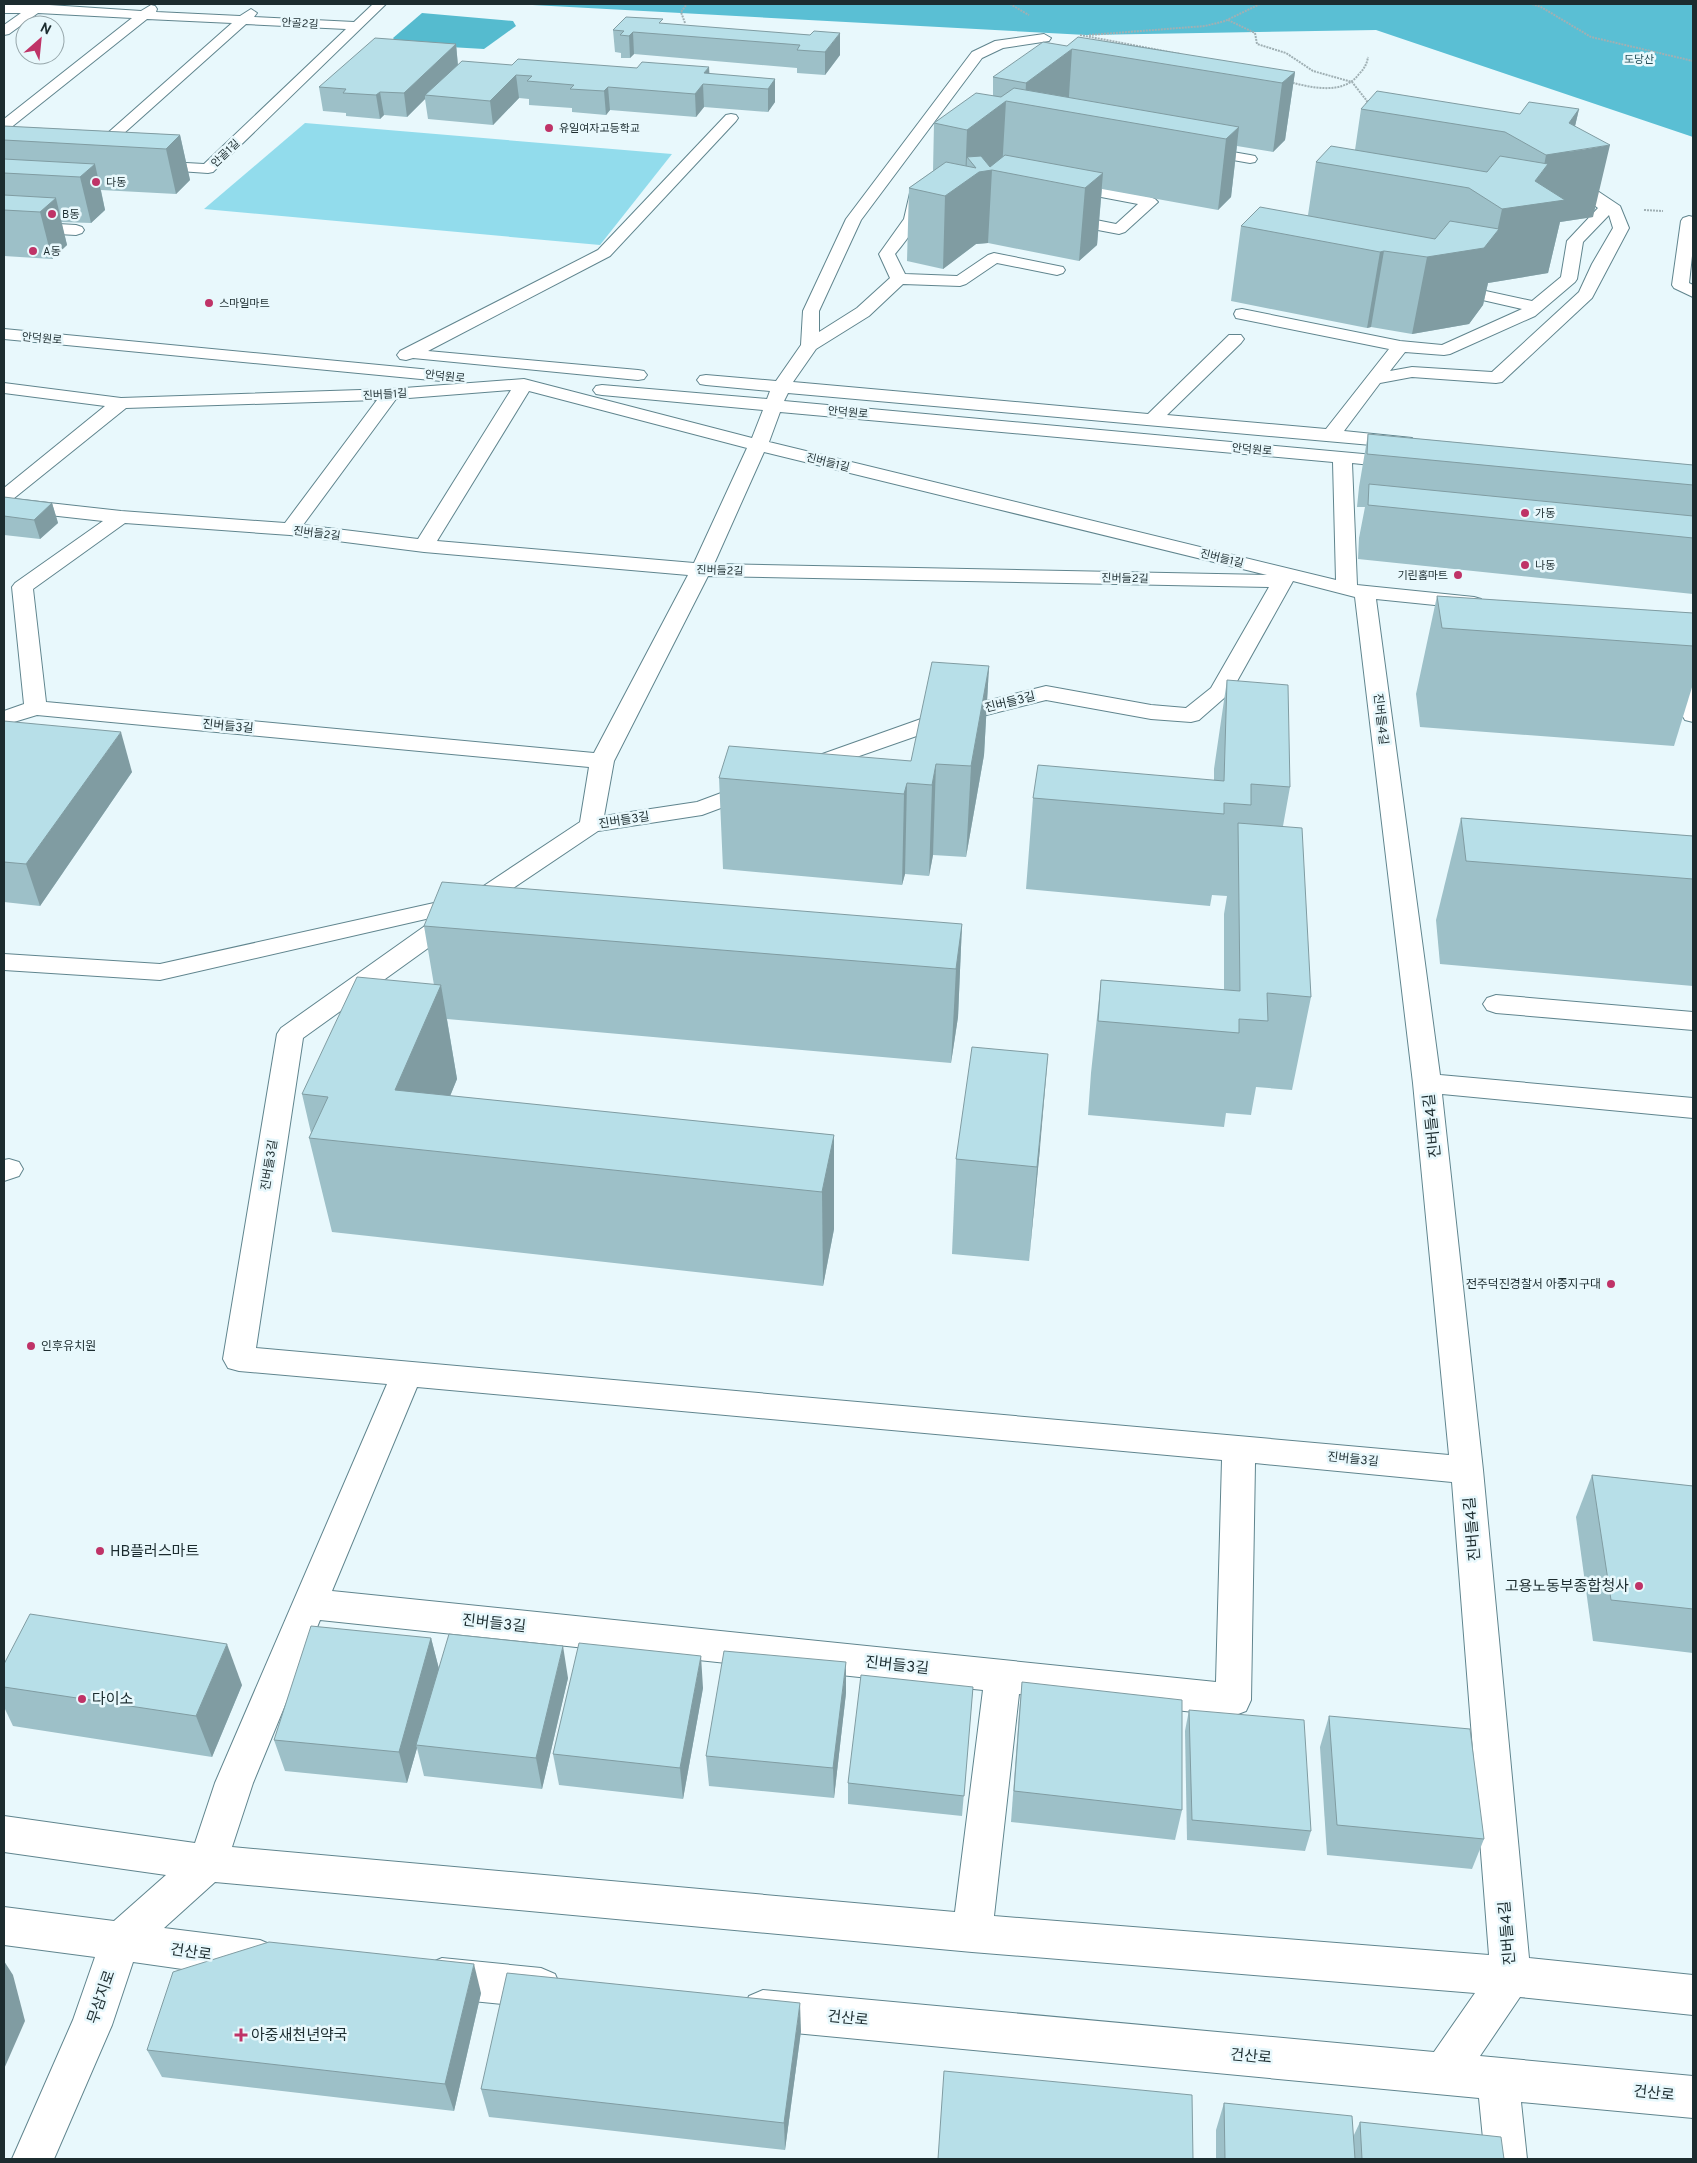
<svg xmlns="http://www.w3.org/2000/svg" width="1697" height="2163" viewBox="0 0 1697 2163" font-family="Overpass,'Noto Sans KR',sans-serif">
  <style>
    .green { fill: #92dcec }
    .forest { fill: #5abfd4 }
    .water { fill: #55bbcf }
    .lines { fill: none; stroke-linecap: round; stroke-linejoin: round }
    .minor-casing { stroke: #60858e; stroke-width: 2 }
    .path { stroke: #a0b0b4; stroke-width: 2; stroke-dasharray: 2 1; stroke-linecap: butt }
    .minor { fill: #fff; fill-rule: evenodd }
    .wall { fill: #9dc0c8 }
    .shaded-wall { fill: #809ca2; fill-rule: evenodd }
    .building { fill: #b7dfe8; stroke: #809ca2 }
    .poi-dot { fill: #bf3367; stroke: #e8f8fc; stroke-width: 2 }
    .labels { text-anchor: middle; stroke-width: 5; stroke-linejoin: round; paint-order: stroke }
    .far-street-label { font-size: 11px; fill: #1c2c2f; stroke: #e8f8fc }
    .far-park-label { font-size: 11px; fill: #25515a; stroke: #e8f8fc }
    .far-poi-label { font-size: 11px; fill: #1c2c2f; stroke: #e8f8fc; text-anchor: start }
    .street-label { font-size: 12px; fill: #1c2c2f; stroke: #e8f8fc }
    .poi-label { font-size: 12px; fill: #1c2c2f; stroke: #e8f8fc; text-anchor: end }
    .near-street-label { font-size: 15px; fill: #1c2c2f; stroke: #e8f8fc }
    .near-poi-label { font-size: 15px; fill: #1c2c2f; stroke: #e8f8fc; text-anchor: start }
  </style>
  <rect width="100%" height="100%" fill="#e8f8fc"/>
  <polygon class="green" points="305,123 672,154 600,245 204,209"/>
  <polygon class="forest" points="514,4 1693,4 1693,137 1376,30 1086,35"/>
  <polygon class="water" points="422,13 513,21 516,26 484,49 398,44 393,38"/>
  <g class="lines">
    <g class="minor-casing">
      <g id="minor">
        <polygon points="34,4 141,11 151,5 155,6 157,9 156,12 240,16 251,9 257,13 254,17 354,22 373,4 386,4 213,172 208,173 150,169 145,168 143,165 145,162 150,161 204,164 346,29 246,24 94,160 84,160 82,157 84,154 232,23 147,19 9,129 4,130 4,119 132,18 38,13 9,34 4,35 4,25 21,13 4,13 4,5"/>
        <path d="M 1044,34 L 1051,38 L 1049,41 L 1003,48 L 982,58 L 861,220 L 819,311 L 819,332 L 857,308 L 890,278 L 879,254 L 904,219 L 910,193 L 913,190 L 923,190 L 926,193 C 923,218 911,235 895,254 L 905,274 L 957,276 L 988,255 L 994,253 L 1063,267 L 1065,270 L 1063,273 L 1057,275 L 997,263 L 966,284 L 960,286 L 903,284 L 869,316 L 816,349 L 793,382 L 1148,414 L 1229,335 L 1241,335 L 1244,339 L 1241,343 L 1167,415 L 1326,429 L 1389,349 L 1236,318 L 1234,314 L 1236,310 L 1242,309 L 1400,341 L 1442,345 L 1522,309 L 1443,291 L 1441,288 L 1443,285 L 1449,283 L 1532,301 L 1561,277 L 1567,241 L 1598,208 L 1586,199 L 1584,195 L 1562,180 L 1560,177 L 1562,174 L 1572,174 L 1620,206 L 1629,228 L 1592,298 L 1502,382 L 1496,383 L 1412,377 L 1380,383 L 1344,431 L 1412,438 L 1414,442 L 1412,446 L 1405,448 L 788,393 L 784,401 L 1407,458 L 1409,462 L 1407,466 L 1400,468 L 1352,463 L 1357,585 L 1474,597 L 1481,599 L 1484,603 L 1481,607 L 1474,609 L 1376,599 L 1440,1075 L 1693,1098 L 1693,1118 L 1442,1094 L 1483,1470 L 1529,1958 L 1693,1975 L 1693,2015 L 1520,1997 L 1480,2056 L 1693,2076 L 1693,2118 L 1521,2102 L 1527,2159 L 1485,2159 L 1479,2098 L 763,2030 L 749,2024 L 743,2010 L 749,1996 L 763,1990 L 1434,2052 L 1475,1993 L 972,1952 L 215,1882 L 164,1928 L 260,1940 L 274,1946 L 280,1960 L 274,1974 L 260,1980 L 133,1962 L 112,2025 L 54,2159 L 12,2159 L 73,2020 L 95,1957 L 4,1945 L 4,1907 L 114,1921 L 166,1875 L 4,1852 L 4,1816 L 195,1843 L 215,1783 L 387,1384 L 239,1371 L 228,1368 L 223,1359 L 277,1034 L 281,1028 L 439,916 L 160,980 L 4,970 L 4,954 L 160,964 L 470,895 L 580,822 L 589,767 L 37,715 L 4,725 L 4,711 L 24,704 L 12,587 L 15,583 L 103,521 L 4,510 L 4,488 L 105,406 L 4,393 L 4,383 L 121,398 L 391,389 L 524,379 L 752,438 L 763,410 L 602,395 L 596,394 L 593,390 L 596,386 L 602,385 L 767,399 L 770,391 L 706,385 L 700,384 L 697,380 L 700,376 L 706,375 L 776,381 L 801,345 L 803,311 L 846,219 L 972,52 L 995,41 ZM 1609,215 L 1613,228 L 1592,264 L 1579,292 L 1492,372 L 1412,367 L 1390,371 L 1405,352 L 1444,355 L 1450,354 L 1535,316 L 1575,282 L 1577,279 L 1583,242 ZM 511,390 L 418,539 L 303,525 L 396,399 ZM 529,391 L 747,448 L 694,563 L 437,541 ZM 377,400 L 285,523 L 121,511 L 13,499 L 126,408 ZM 780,412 L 1333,462 L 1336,580 L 769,442 ZM 764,452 L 1267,575 L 714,564 ZM 125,523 L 290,535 L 424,552 L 688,575 L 594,753 L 46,702 L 33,589 ZM 708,576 L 1269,587 L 1211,688 L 1186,708 L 1151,705 L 1046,686 L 935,714 L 797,763 L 793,768 L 797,773 L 805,775 L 951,724 L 1046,700 L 1151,719 L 1191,722 L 1199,720 L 1231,692 L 1293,581 L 1355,597 L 1413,1083 L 1449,1455 L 256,1348 L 303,1038 L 488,905 L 598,831 L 702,815 L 764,792 L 768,787 L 764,782 L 756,780 L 697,802 L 604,816 L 614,761 ZM 417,1387 L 1222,1460 L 1216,1682 L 332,1591 ZM 1255,1463 L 1452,1482 L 1489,1955 L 994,1916 L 1019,1694 L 1233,1716 L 1246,1711 L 1251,1700 ZM 320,1620 L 983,1690 L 955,1912 L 232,1847 L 253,1783 Z"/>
        <polygon points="731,114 736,115 738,118 736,121 610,256 428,351 638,370 644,371 647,375 644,379 638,380 413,358 406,360 400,359 397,355 400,351 598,250 726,115"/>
        <polygon points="1198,146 1250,155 1255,156 1257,159 1255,162 1250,163 1193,153 1191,150 1193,147"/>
        <polygon points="1064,181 1150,197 1155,199 1158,202 1125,232 1119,234 1061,223 1056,221 1053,218 1056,215 1061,213 1116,224 1138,204 1059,189 1056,186 1059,183"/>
        <polygon points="1689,216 1693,217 1693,247 1689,283 1693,285 1693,297 1674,288 1672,285 1681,221 1683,218"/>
        <polygon points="4,221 76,225 82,227 84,230 82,233 76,235 4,231"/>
        <polygon points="4,329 452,372 458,373 461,377 458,381 452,382 4,339"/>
        <polygon points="1679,654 1687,656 1693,674 1693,722 1685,720 1682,715 1668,661 1671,656"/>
        <polygon points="1496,995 1693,1012 1693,1030 1496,1013 1487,1010 1483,1004 1487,998"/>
        <polygon points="9,1159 19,1162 23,1169 19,1176 4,1181 4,1160"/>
        <polygon points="442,1958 541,1968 555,1974 561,1988 555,2002 541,2008 442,1998 428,1992 422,1978 428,1964"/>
      </g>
    </g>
    <g class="path">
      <polyline points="1010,4 1029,15"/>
      <polyline points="1532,4 1541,7 1591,37 1693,61"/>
      <polyline points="1228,20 1255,33 1257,44 1286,53 1313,71 1352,82 1367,101 1366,106"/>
      <polyline points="685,23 681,12 687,4"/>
      <polyline points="1080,35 1180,54"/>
      <polyline points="1089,35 1205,26 1225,21 1260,4"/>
      <path d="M 1290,82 C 1312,88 1344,95 1359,74 C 1364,69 1367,64 1368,57"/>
      <polyline points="1644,210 1663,211"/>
    </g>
    <use href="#minor" class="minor"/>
  </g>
  <g class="wall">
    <polygon points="663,24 810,35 840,55 825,75 797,73 797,68 634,54 630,58 621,58 621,53 615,52 613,30"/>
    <polygon points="456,44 458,65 512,65 709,74 775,79 775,102 768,112 704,107 696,117 610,110 606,115 572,112 572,108 529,105 529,99 519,98 493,125 428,119 425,99 407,117 384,115 380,119 346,116 346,113 323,111 319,87"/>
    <polygon points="1067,46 1295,72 1285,140 1273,152 1237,146 1231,197 1218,210 1102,189 1097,245 1079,261 988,243 976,244 943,269 907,261 909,188 933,171 934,123 993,96 993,77"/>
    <polygon points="1361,109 1520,114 1579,109 1575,126 1593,217 1560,222 1548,273 1488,283 1483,305 1469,324 1412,334 1371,327 1367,328 1231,301 1241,226 1308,215 1316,162 1355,150"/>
    <polygon points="4,126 180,135 190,180 176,194 101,190 105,210 91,223 61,222 67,245 52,259 4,256"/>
    <polygon points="1368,434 1693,465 1693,594 1358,559 1359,538 1365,507 1357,507 1359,487"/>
    <polygon points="4,497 52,503 58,523 40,539 4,535"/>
    <polygon points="1437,596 1693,613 1693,684 1674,746 1420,727 1416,694"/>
    <polygon points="989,666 984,755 966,857 933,855 929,876 905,874 902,885 723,869 719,778 911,761"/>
    <polygon points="1227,680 1290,787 1283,826 1311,997 1292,1090 1256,1087 1251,1115 1226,1113 1224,1127 1088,1115 1091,1073 1101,980 1224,990 1224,914 1227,896 1212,895 1210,906 1026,889 1033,798 1214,780 1214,769"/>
    <polygon points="4,721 132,772 40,906 4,902"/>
    <polygon points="1461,818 1693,836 1693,986 1440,964 1436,920"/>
    <polygon points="962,924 958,1017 951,1063 447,1019 457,1079 450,1096 834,1135 834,1229 823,1286 332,1232 309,1138 311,1133 302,1094 434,985 424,926"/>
    <polygon points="1040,1148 1029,1261 952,1254 956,1159"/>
    <polygon points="1592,1475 1693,1486 1693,1653 1593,1641 1576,1517"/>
    <polygon points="431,1638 439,1669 568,1678 542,1789 424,1776 417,1748 407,1783 285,1771 274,1740"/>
    <polygon points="4,1664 242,1685 212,1757 13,1726 4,1707"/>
    <polygon points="1022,1682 1182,1810 1175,1840 1011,1822 1019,1713"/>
    <polygon points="973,1687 962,1816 848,1804 848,1783"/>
    <polygon points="703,1688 683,1799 559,1785 553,1754"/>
    <polygon points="846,1693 834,1798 709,1786 706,1756"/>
    <polygon points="1189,1710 1311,1831 1305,1851 1187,1840 1185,1731"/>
    <polygon points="1329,1716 1484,1839 1472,1869 1327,1855 1320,1747"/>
    <polygon points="481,1993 454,2111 162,2077 147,2050"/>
    <polygon points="801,2031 785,2150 489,2117 481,2089"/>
    <polygon points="1224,2103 1353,2137 1360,2122 1504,2159 1216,2159 1216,2130"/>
  </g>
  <g class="shaded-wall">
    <polygon points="633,32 634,54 630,58 629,36"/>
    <polygon points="840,33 840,55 825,75 825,52"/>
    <polygon points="456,44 458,67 425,95 425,99 407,117 404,93"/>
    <polygon points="1072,49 1068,112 1025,104 1026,83"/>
    <polygon points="709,67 710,84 704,73"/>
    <polygon points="1295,72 1285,140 1273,152 1282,83"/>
    <polygon points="516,75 519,98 493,125 490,101"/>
    <polygon points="775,79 775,102 768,112 768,89"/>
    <polygon points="703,84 704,107 696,117 695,94"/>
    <polygon points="608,87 610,110 606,115 604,91"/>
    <polygon points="380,92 384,115 380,119 376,95"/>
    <path d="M 1006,101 L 1002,170 L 992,170 L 988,243 L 976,244 L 943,269 L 945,196 L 965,181 L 967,130 ZM 967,157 L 976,168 L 966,181 Z"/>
    <polygon points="1579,109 1569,152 1610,145 1593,217 1560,222 1548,273 1488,283 1483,305 1469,324 1412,334 1427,257 1497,232 1502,209 1535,181 1543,171 1546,155"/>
    <polygon points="1239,127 1231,197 1218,210 1226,139"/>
    <polygon points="180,135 190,180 176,194 166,149"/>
    <polygon points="95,164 105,210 91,223 80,177"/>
    <polygon points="1103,173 1097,245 1079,261 1085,188"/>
    <polygon points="56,198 67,245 52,259 40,212"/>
    <polygon points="1384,251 1371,327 1367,328 1380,252"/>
    <polygon points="52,503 58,523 40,539 34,520"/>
    <polygon points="989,666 984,755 966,857 971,766"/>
    <polygon points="121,732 132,772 40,906 26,864"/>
    <polygon points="936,764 933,855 929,876 932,785"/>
    <polygon points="907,783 905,874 902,885 904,794"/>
    <polygon points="962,924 958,1017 951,1063 956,969"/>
    <polygon points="441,985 457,1079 428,1150 395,1090"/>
    <polygon points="1048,1054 1040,1148 1029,1261 1037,1167"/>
    <polygon points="834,1135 834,1229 823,1286 822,1192"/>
    <polygon points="431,1638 439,1669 416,1745 417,1748 407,1783 399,1752"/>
    <polygon points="227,1644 242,1685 212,1757 196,1716"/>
    <polygon points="563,1646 568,1678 542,1789 536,1758"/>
    <polygon points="701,1656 703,1688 683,1799 680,1768"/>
    <polygon points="846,1662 846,1693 834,1798 833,1768"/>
    <polygon points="4,1961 13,1975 25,2021 4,2069"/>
    <polygon points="474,1964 481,1993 454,2111 445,2084"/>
    <polygon points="800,2003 801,2031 785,2150 784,2123"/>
  </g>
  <g class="building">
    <polygon points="626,17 663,19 659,23 810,35 814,31 840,33 825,52 797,50 800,45 633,32 629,36 620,35 624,31 613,30"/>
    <polygon points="1078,37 1295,72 1282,83 1072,49 1026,83 993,77 1043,42 1067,46"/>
    <polygon points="375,38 456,44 404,93 380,92 376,95 343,93 346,89 319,87"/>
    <polygon points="518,59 637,68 642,62 709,67 704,73 775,79 768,89 703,84 695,94 608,87 604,91 570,89 574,85 527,81 532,76 516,75 490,101 425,95 462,61 512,65"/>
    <polygon points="1014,88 1239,127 1226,139 1006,101 967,130 934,123 976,93 1001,97"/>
    <polygon points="1377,91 1520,114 1529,102 1579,109 1569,123 1610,145 1546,155 1505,132 1361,109"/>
    <polygon points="4,126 180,135 166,149 4,140"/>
    <polygon points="1331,146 1487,172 1500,156 1548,164 1535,181 1565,200 1502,209 1469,188 1316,162"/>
    <polygon points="1005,155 1103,173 1085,188 992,170 979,172 945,196 909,188 946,162 976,168 967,157 981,156 990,167"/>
    <polygon points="4,159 95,164 80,177 4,173"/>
    <polygon points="4,195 56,198 40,212 4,210"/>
    <polygon points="1260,207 1435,239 1450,221 1499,229 1484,248 1427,257 1384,251 1380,252 1241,226"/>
    <polygon points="1368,434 1693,465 1693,485 1367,454"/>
    <polygon points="1369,484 1693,516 1693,538 1368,505"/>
    <polygon points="4,497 52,503 34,520 4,516"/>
    <polygon points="1437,596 1693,613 1693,646 1442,628"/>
    <polygon points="932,662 989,666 971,766 936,764 932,785 907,783 904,794 719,778 729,746 911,761"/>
    <polygon points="1227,680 1288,685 1290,787 1251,784 1251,805 1224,803 1224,814 1033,798 1038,765 1224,781"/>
    <polygon points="4,721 121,732 26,864 4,862"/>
    <polygon points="1461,818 1693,836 1693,879 1466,861"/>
    <polygon points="1238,823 1302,828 1311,997 1267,993 1268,1021 1239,1019 1239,1033 1098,1021 1101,980 1240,991"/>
    <polygon points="442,882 962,924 956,969 424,926"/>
    <polygon points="357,977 441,985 395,1090 834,1135 822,1192 309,1138 328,1097 302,1094"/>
    <polygon points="972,1047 1048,1054 1037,1167 956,1159"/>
    <polygon points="1592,1475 1693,1486 1693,1609 1611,1600"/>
    <polygon points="30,1614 227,1644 196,1716 4,1687 4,1664"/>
    <polygon points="311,1626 431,1638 399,1752 274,1740"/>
    <polygon points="449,1634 563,1646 536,1758 416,1745"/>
    <polygon points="579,1643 701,1656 680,1768 553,1754"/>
    <polygon points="724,1651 846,1662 833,1768 706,1756"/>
    <polygon points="861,1675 973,1687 964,1796 848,1783"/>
    <polygon points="1022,1682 1182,1700 1182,1810 1014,1791"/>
    <polygon points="1189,1710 1304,1720 1311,1831 1192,1820"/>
    <polygon points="1329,1716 1470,1729 1484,1839 1337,1825"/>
    <polygon points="269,1942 474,1964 445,2084 147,2050 173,1972"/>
    <polygon points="507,1973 800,2003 784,2123 481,2089"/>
    <polygon points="944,2071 1192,2095 1193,2159 938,2159"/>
    <polygon points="1224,2103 1352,2116 1355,2159 1225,2159"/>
    <polygon points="1360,2122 1501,2137 1504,2159 1362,2159"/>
  </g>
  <g class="poi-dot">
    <circle cx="549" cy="128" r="5"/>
    <circle cx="96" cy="182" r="5"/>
    <circle cx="52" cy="214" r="5"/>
    <circle cx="33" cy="251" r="5"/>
    <circle cx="209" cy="303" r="5"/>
    <circle cx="1525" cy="513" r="5"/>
    <circle cx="1525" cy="565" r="5"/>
    <circle cx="1458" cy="575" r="5"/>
    <circle cx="1611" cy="1284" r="5"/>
    <circle cx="31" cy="1346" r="5"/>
    <circle cx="100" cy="1551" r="5"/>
    <circle cx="1639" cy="1586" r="5"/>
    <circle cx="82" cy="1699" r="5"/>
    <path d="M238.5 2027.5h5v5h5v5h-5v5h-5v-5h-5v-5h5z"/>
  </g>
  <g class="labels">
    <g class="far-street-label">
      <text transform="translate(300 23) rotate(3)" y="4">안골2길</text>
      <text transform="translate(225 153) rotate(-44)" y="4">안골1길</text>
      <text transform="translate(42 338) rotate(5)" y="4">안덕원로</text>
      <text transform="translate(445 376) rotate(6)" y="4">안덕원로</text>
      <text transform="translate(385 394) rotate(-3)" y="4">진버들1길</text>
      <text transform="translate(848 412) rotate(5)" y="4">안덕원로</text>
      <text transform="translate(1252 449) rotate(5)" y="4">안덕원로</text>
      <text transform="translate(828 462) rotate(14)" y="4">진버들1길</text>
      <text transform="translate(317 533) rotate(7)" y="4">진버들2길</text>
      <text transform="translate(1222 558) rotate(14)" y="4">진버들1길</text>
      <text transform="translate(720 570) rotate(2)" y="4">진버들2길</text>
      <text transform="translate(1125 578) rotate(1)" y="4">진버들2길</text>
    </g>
    <g class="far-park-label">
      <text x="1639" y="63">도당산</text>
    </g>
    <g class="far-poi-label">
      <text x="559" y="132">유일여자고등학교</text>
      <text x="106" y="186">다동</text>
      <text x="62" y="218">B동</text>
      <text x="43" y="255">A동</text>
      <text x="219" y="307">스마일마트</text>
      <text x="1535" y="517">가동</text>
      <text x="1535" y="569">나동</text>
      <text x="1448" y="579" text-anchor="end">기린홈마트</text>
    </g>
    <g class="street-label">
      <text transform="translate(1010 702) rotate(-14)" y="4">진버들3길</text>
      <text transform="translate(1381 719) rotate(83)" y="4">진버들4길</text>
      <text transform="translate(228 726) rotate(5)" y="4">진버들3길</text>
      <text transform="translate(624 820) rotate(-9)" y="4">진버들3길</text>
      <text transform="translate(269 1165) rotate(-81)" y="4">진버들3길</text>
      <text transform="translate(1353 1459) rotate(6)" y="4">진버들3길</text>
    </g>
    <g class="poi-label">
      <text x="1601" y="1288">전주덕진경찰서 아중지구대</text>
      <text x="41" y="1350" text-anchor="start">인후유치원</text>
    </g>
    <g class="near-street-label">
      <text transform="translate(1432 1126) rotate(-96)" y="5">진버들4길</text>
      <text transform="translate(1472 1529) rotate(-95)" y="5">진버들4길</text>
      <text transform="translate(494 1623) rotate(6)" y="5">진버들3길</text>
      <text transform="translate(897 1665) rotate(6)" y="5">진버들3길</text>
      <text transform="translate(1507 1933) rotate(-95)" y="5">진버들4길</text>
      <text transform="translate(191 1952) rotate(8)" y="5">건산로</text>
      <text transform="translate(101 1997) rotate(-71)" y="5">무삼지로</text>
      <text transform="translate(848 2018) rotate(6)" y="5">건산로</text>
      <text transform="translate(1251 2056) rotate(5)" y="5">건산로</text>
      <text transform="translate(1654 2093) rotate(6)" y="5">건산로</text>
    </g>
    <g class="near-poi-label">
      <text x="110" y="1556">HB플러스마트</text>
      <text x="1629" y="1591" text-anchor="end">고용노동부종합청사</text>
      <text x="92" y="1704">다이소</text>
      <text x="251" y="2040">아중새천년약국</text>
    </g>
  </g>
  <rect width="1697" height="2163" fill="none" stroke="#1c2c2f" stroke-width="10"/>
  <g transform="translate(40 40) rotate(27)"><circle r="24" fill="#e8f8fc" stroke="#96a6aa"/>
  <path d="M0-4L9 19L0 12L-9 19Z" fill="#bf3367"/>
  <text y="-8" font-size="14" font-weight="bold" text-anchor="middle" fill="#1c2c2f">N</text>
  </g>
</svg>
